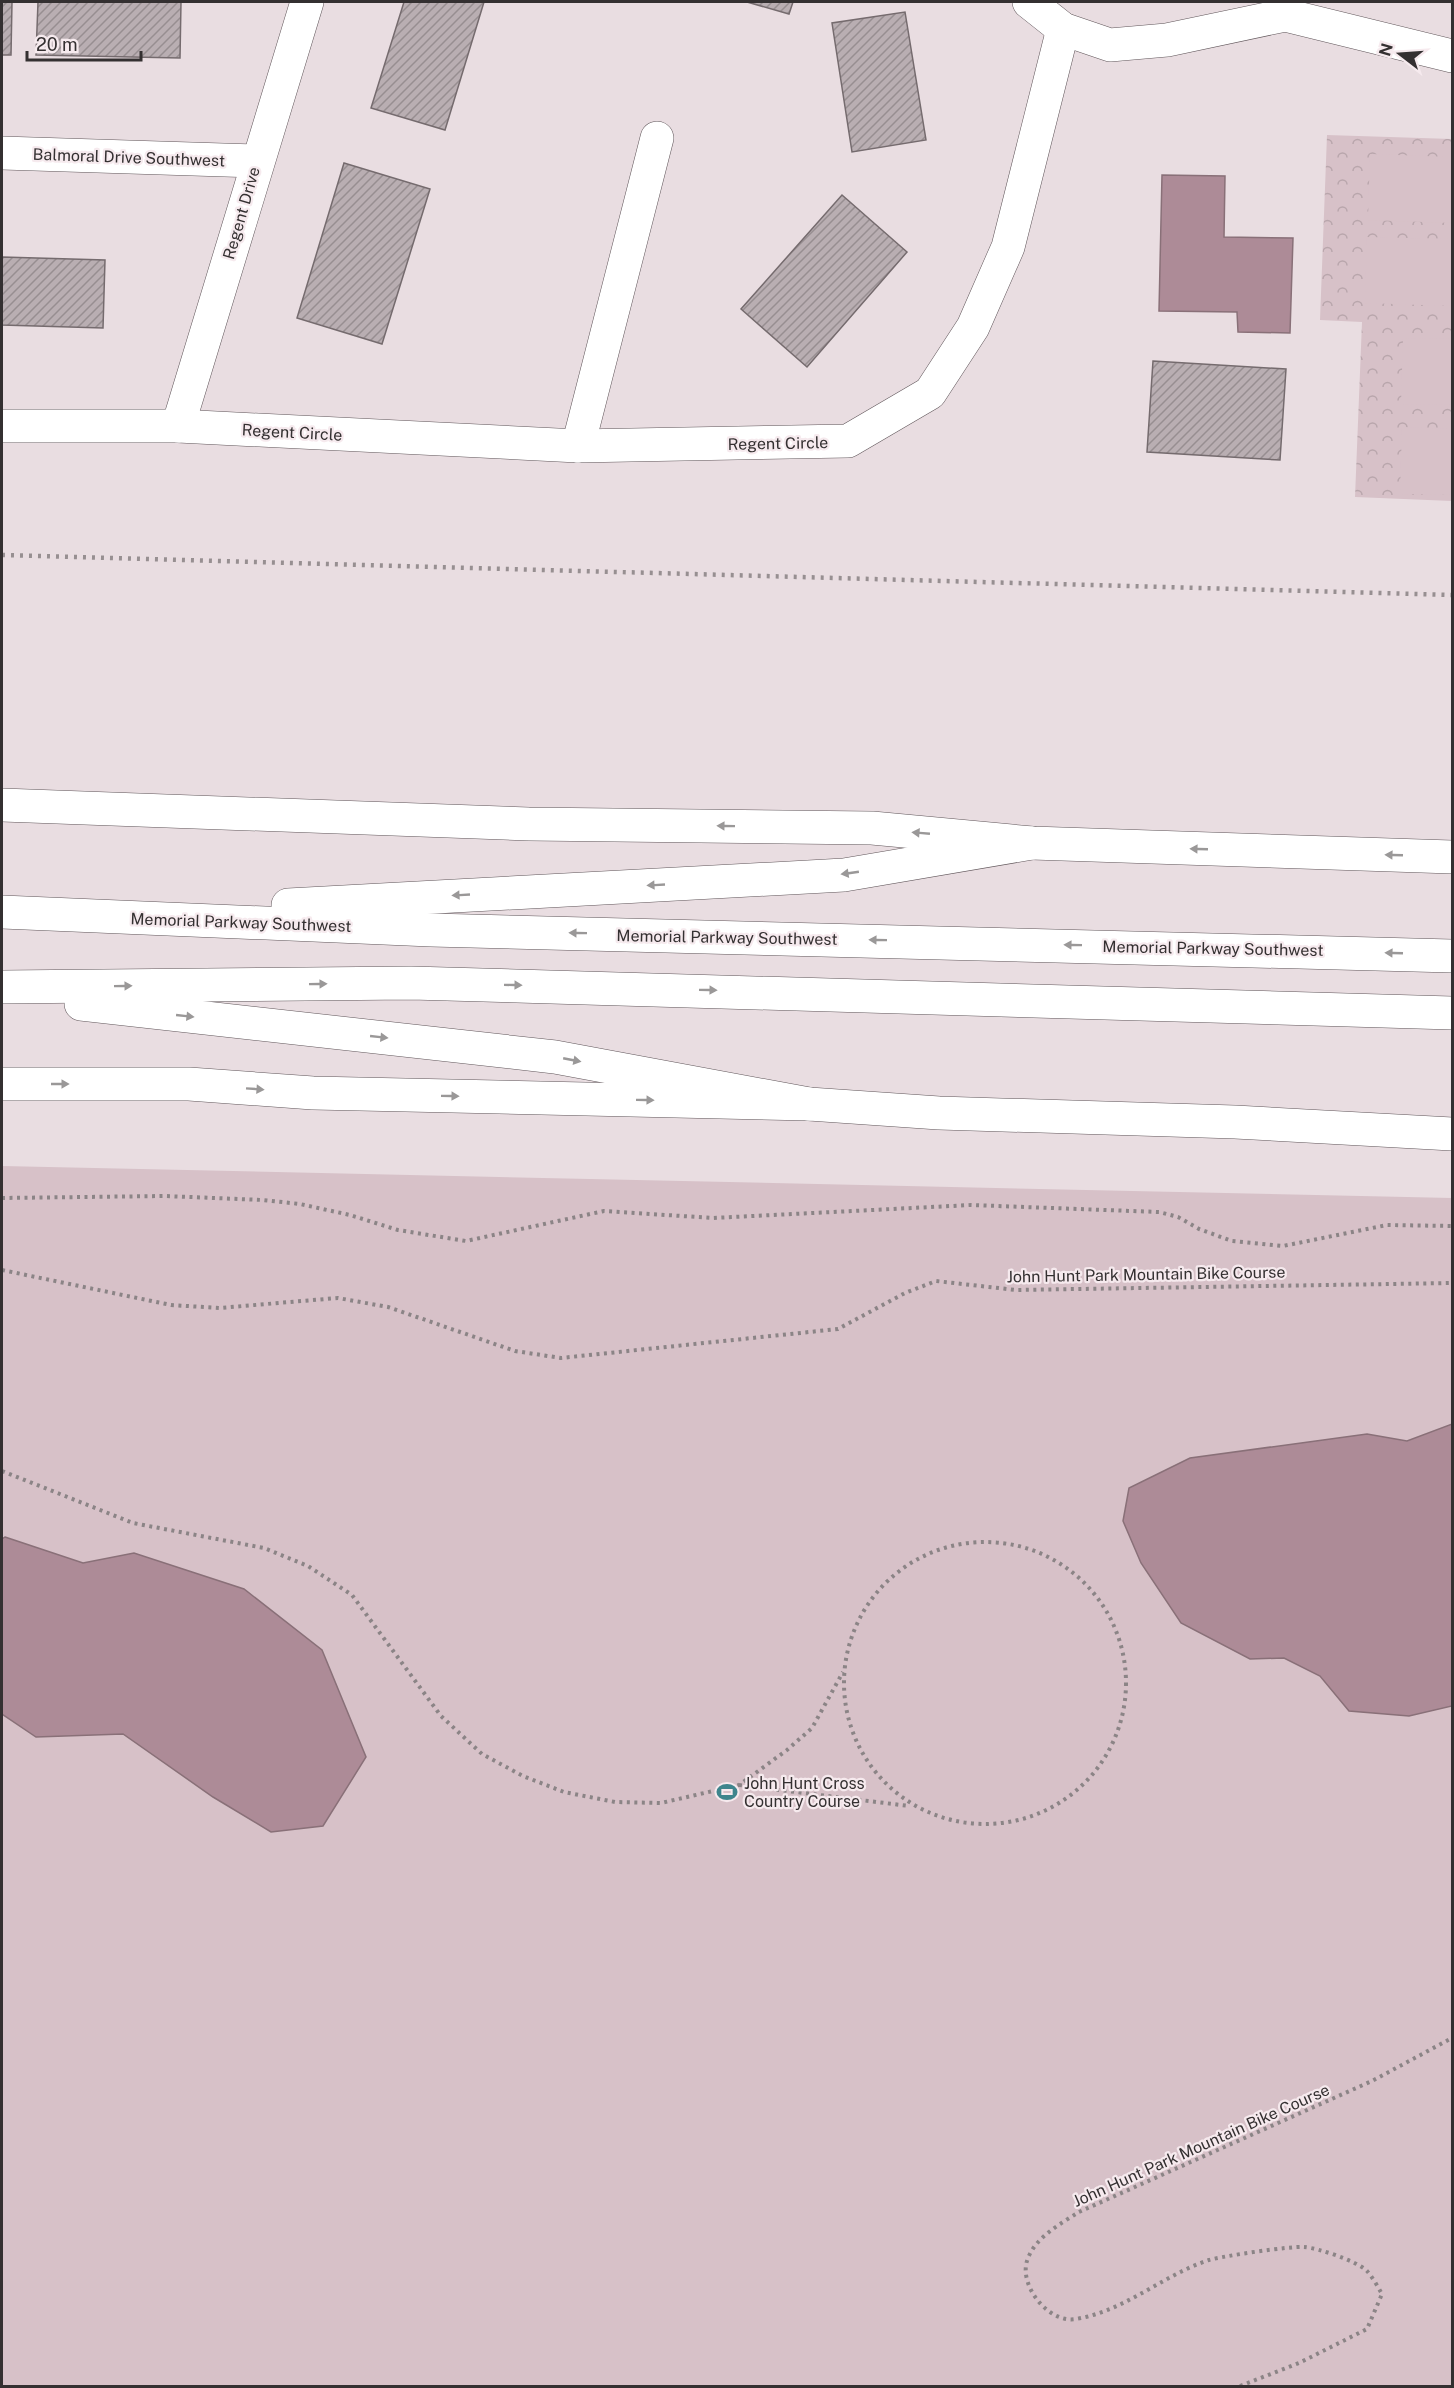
<svg xmlns="http://www.w3.org/2000/svg" width="1454" height="2388" viewBox="0 0 1454 2388" font-family="'Public Sans',sans-serif">
  <style>
    .park { fill: url(#park-crowns) }
    .pitch { fill: #d7c1c8 }
    .water { fill: #ad8b97; stroke: #897078; stroke-width: 1.5 }
    .building { fill: url(#building-hatch); stroke: #756b6e; stroke-width: 1.5 }
    .lines { fill: none; stroke-linecap: round; stroke-linejoin: round }
    .minor-casing { stroke: #60565a; stroke-width: 34 }
    .major-casing { stroke: #60565a; stroke-width: 34 }
    .highway-casing { stroke: #60565a; stroke-width: 34 }
    .path { stroke: #8b8486; stroke-width: 4; stroke-dasharray: 3 4.5; stroke-linecap: butt }
    .minor { stroke: #fff; stroke-width: 33 }
    .major { stroke: #fff; stroke-width: 33 }
    .highway { stroke: #fff; stroke-width: 33 }
    .rail { stroke: #978f91; stroke-width: 4.5; stroke-dasharray: 3 6; stroke-linecap: butt }
    .oneway { fill: #9a9898 }
    .labels { text-anchor: middle; stroke-width: 4.5; stroke-linejoin: round; paint-order: stroke }
    .street-label { font-size: 16px; fill: #343031; stroke: #f6eaee }
    .poi-label { font-size: 16px; fill: #343031; stroke: #f6eaee; text-anchor: start }
  </style>
  <defs>
    <pattern id="park-crowns" width="20" height="18" patternUnits="userSpaceOnUse" patternTransform="scale(1.5)"><rect width="20" height="18" fill="#d7c1c8"/><path d="M2 6a3 3 0 1 1 6 0M12 15a3 3 0 1 1 6 0" fill="none" stroke="#b9a6ac"/></pattern>
    <pattern id="building-hatch" width="6" height="6" patternUnits="userSpaceOnUse" patternTransform="scale(1.5)"><rect width="6" height="6" fill="#b9aeb2"/><path d="M-1 1l2-2M0 6l6-6M5 7l2-2" fill="none" stroke="#978e91"/></pattern>
  </defs>
  <rect width="100%" height="100%" fill="#e9dde1"/>
  <polygon class="park" points="1327,135 1452,139 1452,501 1355,497 1362,322 1320,320"/>
  <g class="pitch">
    <polygon points="1370,154 1452,157 1452,223 1368,220"/>
    <polygon points="1367,237 1452,239 1452,306 1365,303"/>
    <polygon points="1403,338 1452,339 1452,405 1401,404"/>
    <polygon points="1402,427 1452,429 1452,495 1400,494"/>
    <polygon points="2,1166 1452,1198 1452,2386 2,2386"/>
  </g>
  <g class="water">
    <polygon points="1162,175 1225,176 1224,237 1293,238 1290,333 1238,332 1237,312 1159,311"/>
    <polygon points="1452,1424 1452,1706 1409,1716 1349,1711 1320,1676 1284,1658 1250,1659 1181,1623 1141,1563 1123,1521 1129,1488 1190,1458 1367,1434 1407,1441"/>
    <polygon points="5,1537 83,1563 134,1553 244,1589 322,1650 366,1757 323,1826 271,1832 213,1797 123,1734 36,1737 2,1714 2,1539"/>
  </g>
  <g class="building">
    <polygon points="2,2 12,2 11,55 2,55"/>
    <polygon points="38,2 181,2 180,58 36,55"/>
    <polygon points="404,2 484,2 445,130 371,108"/>
    <polygon points="747,2 793,2 789,14"/>
    <polygon points="905,12 926,140 852,152 832,23"/>
    <polygon points="344,163 430,189 382,344 297,318"/>
    <polygon points="842,195 907,252 807,367 741,309"/>
    <polygon points="2,257 105,260 103,328 2,325"/>
    <polygon points="1153,361 1286,369 1280,460 1147,452"/>
  </g>
  <g class="lines">
    <g class="minor-casing">
      <g id="minor">
        <polyline points="1029,2 1063,29 1110,45 1167,40 1285,15 1452,56"/>
        <polyline points="2,153 257,161"/>
        <polyline points="2,426 178,426 578,446 848,441 930,393 973,327 1008,247 1063,29"/>
        <polyline points="178,426 307,2"/>
        <polyline points="578,446 657,138"/>
      </g>
    </g>
    <g class="major-casing">
      <g id="major">
        <polyline points="2,805 529,824 872,828 1032,843 1452,857"/>
        <polyline points="2,1084 189,1084 313,1093 809,1104 939,1113 1235,1122 1452,1134"/>
      </g>
    </g>
    <g class="highway-casing">
      <g id="highway">
        <polyline points="288,905 844,875 1032,843"/>
        <polyline points="2,912 431,930 1452,956"/>
        <polyline points="2,987 411,983 1452,1013"/>
        <polyline points="81,1004 555,1057 809,1104"/>
      </g>
    </g>
    <g class="path">
      <polyline points="2,1198 165,1196 263,1200 300,1204 350,1215 398,1230 466,1241 604,1211 713,1218 971,1205 1159,1212 1178,1217 1199,1229 1232,1241 1283,1246 1387,1225 1452,1226"/>
      <polyline points="2,1270 171,1305 219,1308 338,1298 388,1307 515,1351 561,1358 838,1329 905,1293 936,1281 1016,1290 1452,1283"/>
      <polyline points="2,1471 133,1523 264,1548 308,1566 352,1595 441,1716 482,1754 523,1776 564,1792 615,1802 661,1803 739,1785 787,1750 812,1728 843,1672"/>
      <circle cx="985" cy="1683" r="141"/>
      <polyline points="739,1785 909,1806"/>
      <path d="M 1240,2386 L 1299,2363 L 1367,2329 L 1382,2294 C 1378,2287 1373,2278 1367,2271 C 1357,2261 1318,2248 1304,2247 C 1290,2246 1223,2256 1209,2260 C 1163,2275 1125,2311 1076,2319 C 1049,2324 1019,2286 1027,2261 C 1034,2238 1060,2224 1079,2212 L 1372,2081 L 1452,2038"/>
    </g>
    <use href="#minor" class="minor"/>
    <use href="#major" class="major"/>
    <use href="#highway" class="highway"/>
    <polyline class="rail" points="2,555 1452,595"/>
  </g>
  <defs><path id="oneway-solid" d="M-6-.8H1V-3.2L6.5 0L1 3.2V.8H-6Z" transform="scale(1.5)"/></defs>
  <g class="oneway">
    <use href="#oneway-solid" transform="translate(726 826) rotate(-179)"/>
    <use href="#oneway-solid" transform="translate(921 833) rotate(-175)"/>
    <use href="#oneway-solid" transform="translate(1199 849) rotate(-178)"/>
    <use href="#oneway-solid" transform="translate(1394 855) rotate(-178)"/>
    <use href="#oneway-solid" transform="translate(850 873) rotate(172)"/>
    <use href="#oneway-solid" transform="translate(656 885) rotate(177)"/>
    <use href="#oneway-solid" transform="translate(461 895) rotate(177)"/>
    <use href="#oneway-solid" transform="translate(578 933) rotate(-179)"/>
    <use href="#oneway-solid" transform="translate(878 940) rotate(-179)"/>
    <use href="#oneway-solid" transform="translate(1073 945) rotate(-179)"/>
    <use href="#oneway-solid" transform="translate(1394 953) rotate(-178)"/>
    <use href="#oneway-solid" transform="translate(318 984) rotate(-1)"/>
    <use href="#oneway-solid" transform="translate(513 985) rotate(1)"/>
    <use href="#oneway-solid" transform="translate(123 986) rotate(-1)"/>
    <use href="#oneway-solid" transform="translate(708 990) rotate(1)"/>
    <use href="#oneway-solid" transform="translate(185 1016) rotate(6)"/>
    <use href="#oneway-solid" transform="translate(379 1037) rotate(6)"/>
    <use href="#oneway-solid" transform="translate(572 1060) rotate(11)"/>
    <use href="#oneway-solid" transform="translate(60 1084)"/>
    <use href="#oneway-solid" transform="translate(255 1089) rotate(4)"/>
    <use href="#oneway-solid" transform="translate(450 1096) rotate(1)"/>
    <use href="#oneway-solid" transform="translate(645 1100) rotate(1)"/>
  </g>
  <defs>
    <g id="stadium-bare" transform="scale(1.62)"><path d="M0-5a6.5 5 0 1 0 0 10a6.5 5 0 1 0 0-10ZM-3.5-1.8h7v3.6h-7Z" fill="#3e858d" stroke="#f6eaee" stroke-width="2.5" paint-order="stroke"/></g>
  </defs>
  <g fill-rule="evenodd">
    <use href="#stadium-bare" x="727" y="1792"/>
  </g>
  <g class="labels">
    <g class="street-label">
      <text transform="translate(129 157) rotate(2)" y="6">Balmoral Drive Southwest</text>
      <text transform="translate(241 213) rotate(-74)" y="6">Regent Drive</text>
      <text transform="translate(292 432) rotate(3)" y="6">Regent Circle</text>
      <text transform="translate(778 443) rotate(-1)" y="6">Regent Circle</text>
      <text transform="translate(241 922) rotate(2)" y="6">Memorial Parkway Southwest</text>
      <text transform="translate(727 937) rotate(1)" y="6">Memorial Parkway Southwest</text>
      <text transform="translate(1213 948) rotate(1)" y="6">Memorial Parkway Southwest</text>
      <text transform="translate(1146 1274) rotate(-1)" y="6">John Hunt Park Mountain Bike Course</text>
      <text transform="translate(1201 2145) rotate(-24)" y="6">John Hunt Park Mountain Bike Course</text>
    </g>
    <g class="poi-label">
      <text x="744" y="1789">John Hunt Cross<tspan x="744" dy="18">Country Course</tspan></text>
    </g>
  </g>
  <rect width="1454" height="2388" fill="none" stroke="#343031" stroke-width="6"/>
  <g transform="translate(1400 54) rotate(287)" stroke="#f6eaee" stroke-width="4.5" paint-order="stroke">
  <path d="M0-4.5L10 22L0 15L-10 22Z" fill="#343031"/>
  <text y="-9" font-size="16" font-weight="bold" text-anchor="middle" fill="#343031">N</text>
  </g>
  <path d="M27 51v9h114v-9" fill="none" stroke="#343031" stroke-width="3"/>
  <text x="36" y="51" font-size="18" fill="#343031" stroke="#f6eaee" stroke-width="4.5" paint-order="stroke">20 m</text>
</svg>
